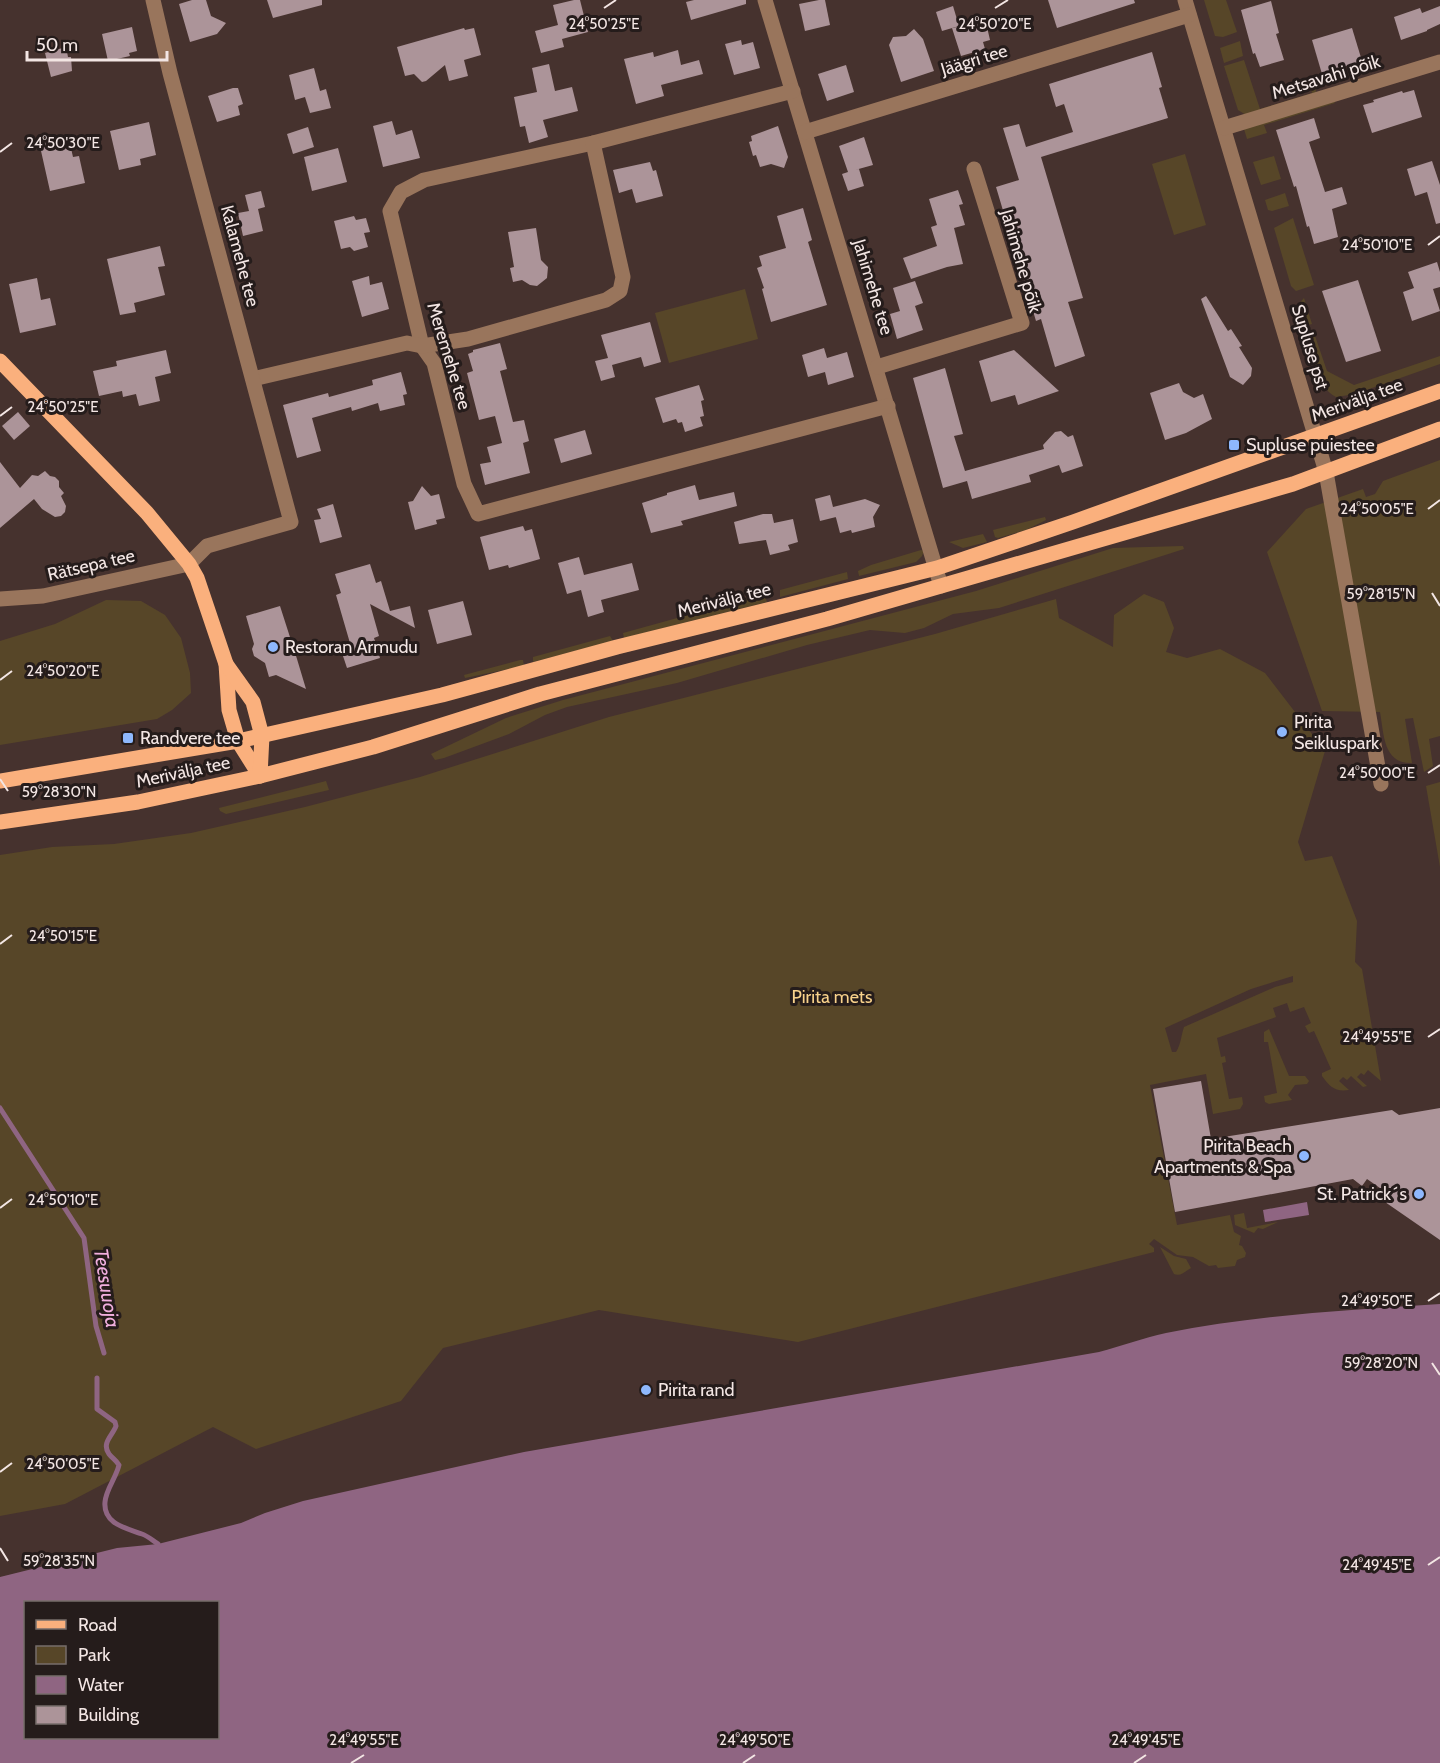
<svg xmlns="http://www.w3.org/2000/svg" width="1440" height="1763" viewBox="0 0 1440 1763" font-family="Cabin,sans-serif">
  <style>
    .green { fill: #574628; fill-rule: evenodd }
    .water { fill: #8f6582; fill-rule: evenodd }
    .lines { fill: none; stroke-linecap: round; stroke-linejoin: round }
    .stream { stroke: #8f6582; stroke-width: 5 }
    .building { fill: #ac9499 }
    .minor { stroke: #99755c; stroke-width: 15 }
    .major { stroke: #fab07d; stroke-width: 15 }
    .ticks { fill: none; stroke: #f3e6e4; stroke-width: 2 }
    .poi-dot { fill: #8eb8fd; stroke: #251c1b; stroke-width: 2 }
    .labels { text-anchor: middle; stroke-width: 6; stroke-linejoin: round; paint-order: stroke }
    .street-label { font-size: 18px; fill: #f3e6e4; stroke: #251c1b }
    .poi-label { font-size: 18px; fill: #f3e6e4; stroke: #251c1b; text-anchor: start }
    .park-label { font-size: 18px; fill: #f9d28b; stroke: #251c1b }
    .water-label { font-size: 20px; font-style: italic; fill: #f0aedd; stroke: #251c1b }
    .ticks-label { font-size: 15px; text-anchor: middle; fill: #f3e6e4; stroke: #251c1b; stroke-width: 6; stroke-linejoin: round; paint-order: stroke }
  </style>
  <rect width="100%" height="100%" fill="#46322e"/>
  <g class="green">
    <polygon points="1204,0 1226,0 1237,32 1223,37 1215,36"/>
    <polygon points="1240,41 1243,56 1224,63 1220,48"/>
    <polygon points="1244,60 1260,109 1312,93 1311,89 1315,88 1317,94 1246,115 1238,110 1224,66"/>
    <polygon points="1334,101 1335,103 1264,125 1267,133 1247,139 1244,129"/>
    <polygon points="1185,154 1206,225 1174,235 1152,164"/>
    <polygon points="1274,156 1281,179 1261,185 1253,162"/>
    <polygon points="1285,193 1289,206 1272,211 1268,210 1265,200"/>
    <polygon points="1293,218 1314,285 1296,291 1291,286 1274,228"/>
    <polygon points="745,289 758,339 669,363 655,313"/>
    <polygon points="1304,298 1312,324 1304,326 1297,306"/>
    <path d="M 1313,330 L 1327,371 L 1354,385 L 1440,356 L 1440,364 L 1355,394 L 1336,397 C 1315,386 1312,353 1305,332 Z"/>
    <path d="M 1440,460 L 1440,736 L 1429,739 L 1433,766 L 1424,772 L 1413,718 L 1405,719 L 1412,763 C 1383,764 1384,734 1380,712 L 1322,711 L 1267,552 L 1306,509 L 1363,489 L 1366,497 L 1375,494 L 1383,481 Z"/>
    <polygon points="1045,517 1046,520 1026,530 998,538 995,537 993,530"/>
    <polygon points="983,534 987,542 963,548 949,542"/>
    <polygon points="1183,546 1184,549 999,608 953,614 924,628 905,633 870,630 807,645 677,683 567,707 545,715 509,734 444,758 435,760 431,754 506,718 563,700 976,591 1113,548"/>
    <polygon points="921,550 924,551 922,556 916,562 859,576 858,571 871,565"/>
    <polygon points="847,572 848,579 780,597 780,590"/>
    <polygon points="764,594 767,602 624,638 623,633"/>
    <path d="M 1144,594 L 1164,602 L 1174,628 L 1166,652 L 1187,658 L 1220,649 L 1265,673 L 1325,751 L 1298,842 L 1305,861 L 1332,856 L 1357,921 L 1355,962 L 1362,969 L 1381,1081 L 1368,1070 L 1364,1075 L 1361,1073 L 1357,1077 L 1367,1086 L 1363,1087 L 1351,1076 L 1347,1080 L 1343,1077 L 1339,1081 L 1349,1090 C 1335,1092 1330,1087 1322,1076 L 1322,1073 L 1331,1069 L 1314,1031 L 1309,1033 L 1305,1026 L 1311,1023 L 1304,1007 L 1290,1012 L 1287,1003 L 1273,1008 L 1276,1017 L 1217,1038 L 1221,1057 L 1225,1056 L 1226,1062 L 1222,1063 L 1229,1099 L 1242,1097 L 1243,1104 L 1240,1109 L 1213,1114 L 1206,1074 L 1150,1085 L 1177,1225 L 1230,1215 L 1234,1232 L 1241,1236 L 1239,1245 L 1242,1246 L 1246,1253 L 1245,1257 L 1237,1260 L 1235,1266 L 1218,1268 L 1216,1265 L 1209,1266 L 1193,1257 L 1177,1255 L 1154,1239 L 1149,1244 L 1154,1248 L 1154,1252 L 798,1342 L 599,1310 L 443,1348 L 401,1401 L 256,1449 L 213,1427 L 65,1504 L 0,1516 L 0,855 L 52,847 L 114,844 L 191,833 L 305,807 L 420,777 L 609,717 L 935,634 L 1056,599 L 1059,618 L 1113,647 L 1114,615 ZM 1293,976 L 1293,982 L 1275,987 L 1184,1027 C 1181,1036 1181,1044 1176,1052 L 1172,1052 L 1165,1028 L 1251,989 Z"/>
    <polygon points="106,600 141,601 165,615 181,638 190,673 191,693 172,710 157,719 0,745 0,641 55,624"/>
    <polygon points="610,636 613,641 533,662 533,657"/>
    <polygon points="520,660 523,660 524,666 465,678 464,675"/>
    <polygon points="326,781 329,790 226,814 220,811 219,808"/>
    <polygon points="1440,782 1440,867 1426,786"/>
    <polygon points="1269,1029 1289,1076 1305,1076 1309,1081 1307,1084 1295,1085 1288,1095 1292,1100 1269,1104 1265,1102 1264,1096 1277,1093 1268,1042 1264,1042 1264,1032"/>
    <polygon points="1244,1213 1247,1228 1278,1222 1263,1229 1258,1228 1254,1233 1235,1225 1234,1215"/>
    <path d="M 1160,1247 L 1174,1256 L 1186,1259 L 1191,1268 C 1185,1271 1181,1277 1174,1274 Z"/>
  </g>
  <g class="water">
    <polygon points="1307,1202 1309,1215 1265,1222 1263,1210"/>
    <path d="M 1440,1304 L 1440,1763 L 0,1763 L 0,1577 L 117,1548 L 158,1544 L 241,1523 L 265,1513 L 303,1501 L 524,1452 L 1099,1352 C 1121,1346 1143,1338 1166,1333 C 1256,1315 1348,1310 1440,1304 ZM 218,1602 L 218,1738 L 26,1738 L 26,1602 Z"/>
  </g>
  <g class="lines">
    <g class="stream">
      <polyline points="0,1108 84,1238 96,1326 104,1353"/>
      <path d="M 97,1378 L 97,1409 L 115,1422 L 116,1426 C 113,1435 101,1443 109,1454 C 112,1458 116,1460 119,1465 C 116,1478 106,1489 105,1502 C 103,1524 126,1528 142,1534 C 148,1536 153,1541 158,1544"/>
    </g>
  </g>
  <g class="building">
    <polygon points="192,0 206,0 211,16 226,23 217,34 190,42 179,4"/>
    <polygon points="267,0 322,0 322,5 273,18"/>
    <polygon points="574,0 580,0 588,32 562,39 564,47 541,53 535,31 558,25 553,5"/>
    <polygon points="694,0 746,0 746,4 691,20 686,2"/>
    <polygon points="819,0 825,0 830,25 805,31 799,4"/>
    <polygon points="1048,0 1134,0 1135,3 1057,28"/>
    <polygon points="1271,1 1279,33 1276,34 1284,60 1260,67 1255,53 1253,54 1241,10"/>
    <polygon points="953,6 959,26 942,31 936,12"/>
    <polygon points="1440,6 1440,24 1427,30 1427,31 1401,40 1394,17 1420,8 1422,13"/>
    <polygon points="977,23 980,28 987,27 990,40 983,42 985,49 961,56 952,28"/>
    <polygon points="132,27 137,51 129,53 130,56 108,61 102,34"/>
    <polygon points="464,28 465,30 474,28 481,55 464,60 468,76 449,81 445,65 426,81 422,82 414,74 405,76 397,47"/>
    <polygon points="1352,28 1362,61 1322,74 1312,40"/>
    <polygon points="914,29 923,39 934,71 901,82 889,45 893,37 906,36"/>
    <polygon points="741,40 742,45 753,42 760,68 734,75 725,44"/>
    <polygon points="66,47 68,57 71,57 72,71 51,77 45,53"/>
    <polygon points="678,50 681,65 699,60 703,74 661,85 664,96 636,104 624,59 653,52 654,57"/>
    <polygon points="1152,52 1162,87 1159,88 1168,118 1041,157 1083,298 1068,302 1085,356 1055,367 1041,319 1036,321 996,187 1019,180 1003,128 1019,124 1026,147 1073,132 1064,104 1056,107 1049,84"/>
    <polygon points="549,64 555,91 572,87 578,111 543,120 548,137 529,143 525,126 520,127 514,97 537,92 532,68"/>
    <polygon points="846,65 854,92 827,101 818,74"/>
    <polygon points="314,68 320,91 326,89 331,108 310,113 305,97 295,100 289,75"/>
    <polygon points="233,88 238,88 243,104 238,106 240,115 217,122 208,96"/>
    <polygon points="1414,90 1422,117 1372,133 1363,105 1374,102 1373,100 1402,91 1403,93"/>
    <polygon points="1314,118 1320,138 1309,142 1325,192 1342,187 1347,204 1332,209 1338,237 1314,244 1309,226 1307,227 1296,186 1294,187 1276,130"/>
    <polygon points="392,121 396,135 412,130 420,158 383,167 373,126"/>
    <polygon points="149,122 156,155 140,159 141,165 119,170 110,131"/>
    <polygon points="778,126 788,157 784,168 771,164 760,167 756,155 753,156 749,142 752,141 751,136"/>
    <polygon points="308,127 314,147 293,154 287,134"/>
    <polygon points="68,135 73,157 79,156 85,183 50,191 39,142"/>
    <polygon points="864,137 873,165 855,170 859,169 864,186 848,191 842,174 848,172 839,146"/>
    <polygon points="338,148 347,182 312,191 304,157"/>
    <polygon points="1432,161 1440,185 1440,223 1436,224 1427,192 1415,196 1407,169"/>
    <polygon points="650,162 653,171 656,170 663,196 636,203 632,189 619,193 613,170"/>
    <polygon points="958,190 963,204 959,205 965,225 954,228 963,264 947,267 911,279 903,258 937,246 931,227 937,225 929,199"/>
    <polygon points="261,191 265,207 258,209 263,231 243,236 238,213 249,211 245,195"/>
    <polygon points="803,208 812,240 808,242 827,305 771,322 762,289 764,288 757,268 762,266 759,256 786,248 777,216"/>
    <polygon points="354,216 356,220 366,218 370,232 364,233 368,247 354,251 350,247 341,249 334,221"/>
    <polygon points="536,228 541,260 548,267 547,278 537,286 530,285 522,280 513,282 510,268 514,267 508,232"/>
    <polygon points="160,246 165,266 158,267 165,295 134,303 136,312 120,315 107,259"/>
    <polygon points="1437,262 1440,272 1440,287 1433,289 1440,311 1412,321 1403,292 1414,288 1408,272"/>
    <polygon points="369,276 370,285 382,282 389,309 362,317 352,281"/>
    <polygon points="37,278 41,300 50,298 56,325 20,333 9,284"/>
    <polygon points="1358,280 1381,351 1346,362 1322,291"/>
    <polygon points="915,281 923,303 915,306 923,330 897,339 890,314 900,311 893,288"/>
    <polygon points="1206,296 1228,331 1231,329 1242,346 1239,347 1252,368 1251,376 1243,385 1230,377 1201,299"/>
    <polygon points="650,322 661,362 644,367 641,357 612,365 615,377 601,381 595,361 608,358 601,335"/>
    <polygon points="500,343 507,369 500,371 513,422 524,420 529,441 523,443 530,473 485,485 480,464 491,462 487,447 502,443 495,416 479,420 467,373 473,371 468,354 473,352 473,350"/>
    <polygon points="824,348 827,358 847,352 854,377 828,385 825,372 808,377 802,355"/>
    <polygon points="166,350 171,373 155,377 160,401 139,406 136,394 123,397 122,391 99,396 93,371 117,366 116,361"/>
    <polygon points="1014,350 1059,391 1018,405 1015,395 991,402 979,361"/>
    <polygon points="945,368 963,434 954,436 965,471 1044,449 1043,445 1055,432 1061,431 1068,437 1073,435 1083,466 1062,473 1059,465 1029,475 1031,482 972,499 967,481 943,488 913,378"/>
    <polygon points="401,372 407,394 403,395 405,405 380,411 378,403 352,411 351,407 312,418 321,451 297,458 283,405 328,393 329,397 373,385 372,380"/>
    <polygon points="1179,383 1183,392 1194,398 1203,394 1212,419 1186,433 1165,440 1150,393"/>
    <polygon points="699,385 704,400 701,401 704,416 700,417 703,426 685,432 682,422 678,423 676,419 663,423 655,398"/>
    <polygon points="18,412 30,426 14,440 2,426"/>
    <polygon points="585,430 592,454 561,463 554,439"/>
    <polygon points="0,462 20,488 32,475 38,476 45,471 50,476 55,477 59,481 59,487 64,493 61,496 66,506 65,512 61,516 55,517 42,509 34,499 0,528"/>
    <polygon points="695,485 699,500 734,492 737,506 681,521 683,525 651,533 642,503 667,495 667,493"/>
    <polygon points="422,486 431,496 439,494 445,518 436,520 437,524 415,530 408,502 413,501"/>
    <polygon points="830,495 833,507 865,499 880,505 873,517 875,527 852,533 851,530 840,533 834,510 836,517 820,521 815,499"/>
    <polygon points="333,504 342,537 320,543 314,520 321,519 317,509"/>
    <polygon points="763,514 772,514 774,523 793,519 798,542 788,545 790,550 770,555 766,540 739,544 734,522"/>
    <polygon points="523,526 525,531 532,529 540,559 509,568 508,565 489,570 480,537"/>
    <polygon points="579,557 584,575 632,563 639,590 601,600 604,612 588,617 581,590 567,594 558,563"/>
    <polygon points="370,564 376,583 381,581 390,611 410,606 415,628 370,604 379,636 374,638 380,658 347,668 342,653 352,650 336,595 341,593 335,574"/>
    <polygon points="463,601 472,635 437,644 428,610"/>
    <polygon points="280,606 297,659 306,689 276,675 269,677 265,663 254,656 252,649 254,644 246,616"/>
    <polygon points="1201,1081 1211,1139 1392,1110 1399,1115 1440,1108 1440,1240 1385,1202 1390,1195 1367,1179 1362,1186 1353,1179 1175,1212 1153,1089"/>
  </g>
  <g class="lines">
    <g class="minor">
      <polyline points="765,0 941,586"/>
      <polyline points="1185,0 1326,472 1381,784"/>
      <polyline points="793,91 593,143 424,180 401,192 390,211 422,346 434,363 464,484 478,514 888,406"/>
      <polyline points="1224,128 1440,62"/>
      <polyline points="805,132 1189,15"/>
      <polyline points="877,367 1022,323 974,169"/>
      <polyline points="253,379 407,343 422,346 468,339 606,300 620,291 623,277 593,143"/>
      <polyline points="0,599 43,596 189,564 207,546 291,522 170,73 153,0"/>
    </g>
    <g class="major">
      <polyline points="0,361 147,513 189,564 197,578 226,664 229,710 238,741 260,776"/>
      <polyline points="226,664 253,702 262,736 260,776"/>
      <polyline points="0,781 238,741 442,695 617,647 937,568 1073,522 1440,391"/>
      <polyline points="0,822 138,802 260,776 373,747 540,694 827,619 1293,484 1440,429"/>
    </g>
  </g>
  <path class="ticks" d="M 604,8 L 616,0M 995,8 L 1008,0M 0,152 L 12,143M 1428,245 L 1440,236M 0,416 L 12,407M 1428,509 L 1440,500M 1432,593 L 1440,606M 0,680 L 12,671M 1428,773 L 1440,765M 0,779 L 8,791M 0,944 L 12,935M 1428,1037 L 1440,1029M 0,1208 L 12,1199M 1428,1301 L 1440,1293M 1432,1363 L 1440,1375M 0,1472 L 12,1463M 0,1548 L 8,1561M 1428,1565 L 1440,1557M 351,1763 L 364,1755M 743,1763 L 755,1755M 1134,1763 L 1146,1755"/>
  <g class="poi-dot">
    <rect x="1228" y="439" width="12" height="12" rx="3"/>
    <circle cx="273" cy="647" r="6"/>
    <circle cx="1282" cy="732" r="6"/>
    <rect x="122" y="732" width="12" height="12" rx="3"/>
    <circle cx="1304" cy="1156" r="6"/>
    <circle cx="1419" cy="1194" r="6"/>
    <circle cx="646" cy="1390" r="6"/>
  </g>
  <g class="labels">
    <g class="street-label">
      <text transform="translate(974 60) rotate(-17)" y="6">Jäägri tee</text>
      <text transform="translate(1326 77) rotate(-17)" y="6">Metsavahi põik</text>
      <text transform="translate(240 256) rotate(75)" y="6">Kalamehe tee</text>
      <text transform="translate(1021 261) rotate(74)" y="6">Jahimehe põik</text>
      <text transform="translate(873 287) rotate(73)" y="6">Jahimehe tee</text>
      <text transform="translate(1310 347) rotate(73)" y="6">Supluse pst</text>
      <text transform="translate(449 356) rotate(73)" y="6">Meremehe tee</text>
      <text transform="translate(1357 400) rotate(-20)" y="6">Merivälja tee</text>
      <text transform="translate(91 565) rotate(-13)" y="6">Rätsepa tee</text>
      <text transform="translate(724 600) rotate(-14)" y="6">Merivälja tee</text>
      <text transform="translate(183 772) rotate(-12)" y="6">Merivälja tee</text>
    </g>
    <g class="poi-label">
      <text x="1246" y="451">Supluse puiestee</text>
      <text x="285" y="653">Restoran Armudu</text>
      <text x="1294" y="728">Pirita<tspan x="1294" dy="21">Seikluspark</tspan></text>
      <text x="140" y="744">Randvere tee</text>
      <text x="1292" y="1152" text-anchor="end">Pirita Beach<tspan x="1292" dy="21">Apartments &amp; Spa</tspan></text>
      <text x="1407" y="1200" text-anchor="end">St. Patrick´s</text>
      <text x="658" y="1396">Pirita rand</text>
    </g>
    <g class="park-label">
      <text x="832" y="1003">Pirita mets</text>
    </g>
    <g class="water-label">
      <text transform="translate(107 1288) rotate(81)" y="7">Teesuuoja</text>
    </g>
  </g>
  <g class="ticks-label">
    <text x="604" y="29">24°50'25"E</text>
    <text x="995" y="29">24°50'20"E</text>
    <text x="63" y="148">24°50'30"E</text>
    <text x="1377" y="250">24°50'10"E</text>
    <text x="63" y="412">24°50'25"E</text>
    <text x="1377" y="514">24°50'05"E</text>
    <text x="1381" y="599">59°28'15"N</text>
    <text x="63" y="676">24°50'20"E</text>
    <text x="1377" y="778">24°50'00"E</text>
    <text x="59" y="797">59°28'30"N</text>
    <text x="63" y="941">24°50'15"E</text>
    <text x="1377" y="1042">24°49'55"E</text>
    <text x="63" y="1205">24°50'10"E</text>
    <text x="1377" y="1306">24°49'50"E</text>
    <text x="1381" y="1368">59°28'20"N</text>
    <text x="63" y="1469">24°50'05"E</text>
    <text x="59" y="1566">59°28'35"N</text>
    <text x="1377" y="1570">24°49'45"E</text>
    <text x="364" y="1745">24°49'55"E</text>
    <text x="755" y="1745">24°49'50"E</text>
    <text x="1146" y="1745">24°49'45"E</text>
  </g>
  <rect x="24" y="1601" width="195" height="138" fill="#251c1b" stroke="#776d6b" stroke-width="1.5"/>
  <rect x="36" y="1620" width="30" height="9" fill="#fab07d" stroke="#776d6b" stroke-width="1.5"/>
  <text x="78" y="1631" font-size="18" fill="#f3e6e4">Road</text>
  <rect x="36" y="1646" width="30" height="18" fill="#574628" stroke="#776d6b" stroke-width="1.5"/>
  <text x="78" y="1661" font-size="18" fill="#f3e6e4">Park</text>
  <rect x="36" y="1676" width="30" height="18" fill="#8f6582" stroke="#776d6b" stroke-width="1.5"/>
  <text x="78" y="1691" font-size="18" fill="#f3e6e4">Water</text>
  <rect x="36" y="1706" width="30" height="18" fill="#ac9499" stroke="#776d6b" stroke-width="1.5"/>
  <text x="78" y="1721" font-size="18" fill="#f3e6e4">Building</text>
  <path d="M27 51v9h140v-9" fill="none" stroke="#f3e6e4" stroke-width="3"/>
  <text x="36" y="51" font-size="18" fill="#f3e6e4" stroke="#251c1b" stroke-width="4.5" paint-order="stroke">50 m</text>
</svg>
